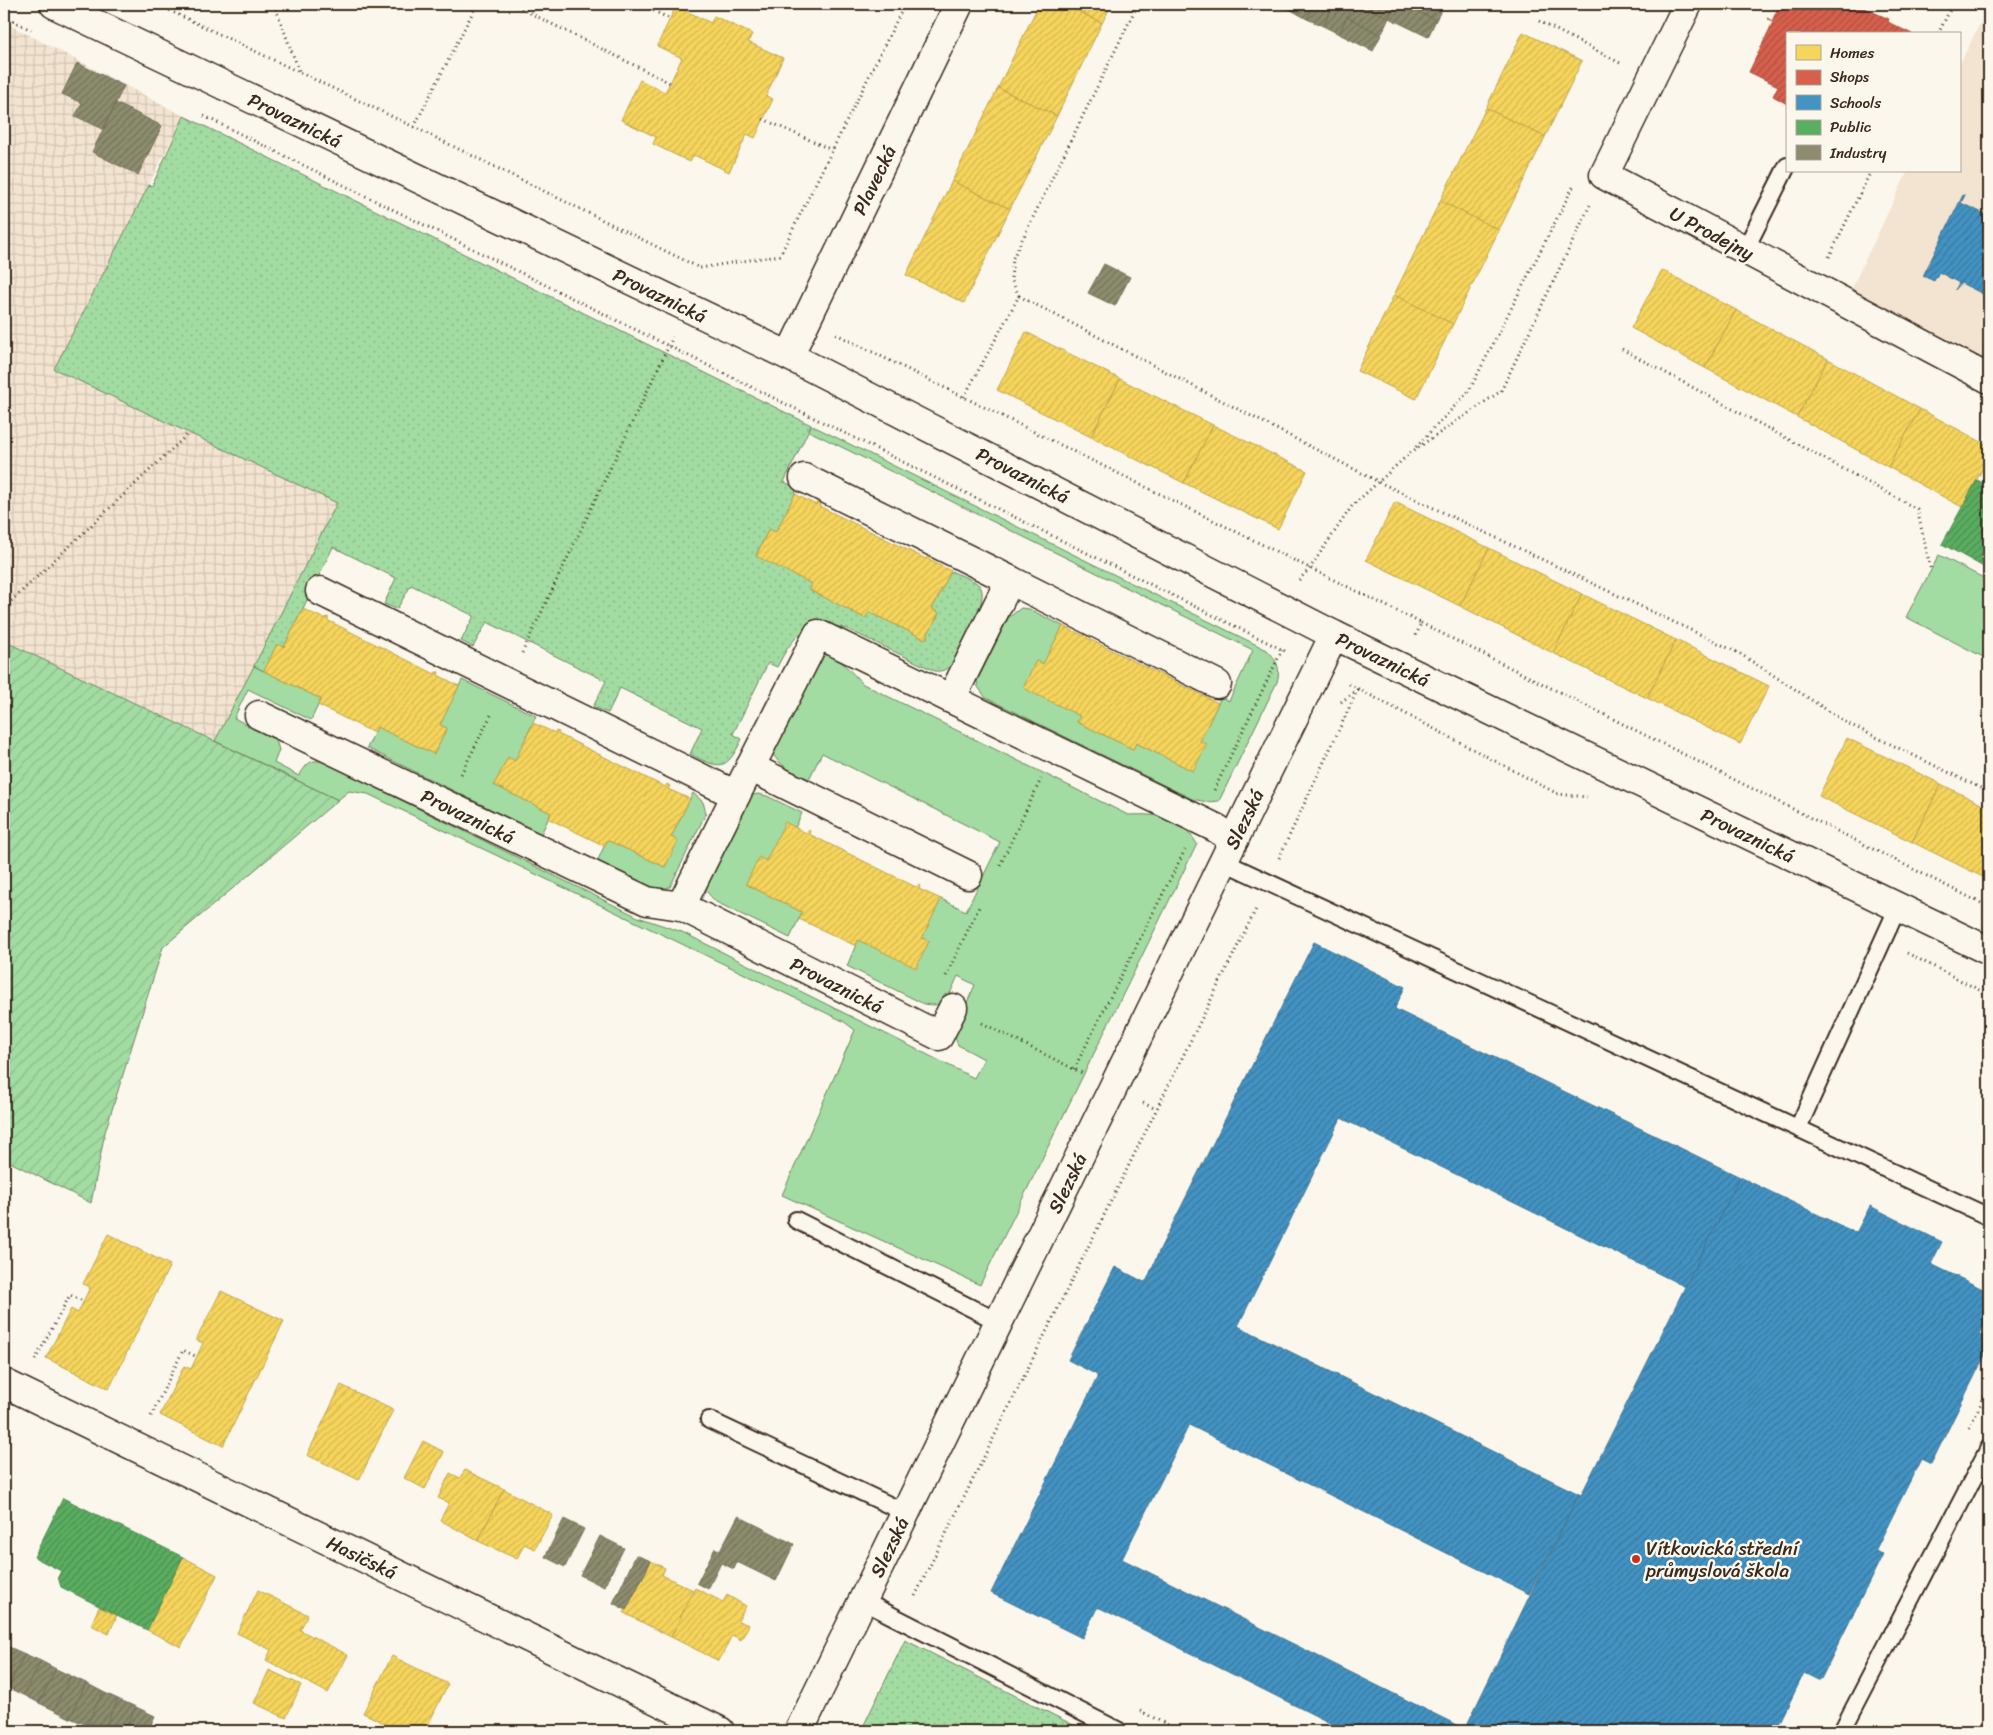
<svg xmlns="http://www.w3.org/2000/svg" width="1993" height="1735" viewBox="0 0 1993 1735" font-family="Sriracha,sans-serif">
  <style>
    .built { fill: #f3e4d1 }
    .industrial { fill: url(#industrial-grid) }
    .grass { fill: #a2dca2; stroke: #6e8360 }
    .park { fill: url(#park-dots); stroke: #6e8360 }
    .garden { fill: url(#garden-furrows); stroke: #6e8360 }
    .homes { fill: url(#homes-hatch); stroke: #bea249 }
    .shops { fill: url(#shops-hatch); stroke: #a8503f }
    .schools { fill: url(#schools-hatch); stroke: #417492 }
    .public { fill: url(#public-hatch); stroke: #51864d }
    .industry { fill: url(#industry-hatch); stroke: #746f56 }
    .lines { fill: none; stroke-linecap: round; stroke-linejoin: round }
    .lane-casing { stroke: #3b2a1e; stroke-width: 20 }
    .street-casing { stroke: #3b2a1e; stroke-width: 31 }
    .path { stroke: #3b2a1e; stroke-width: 3; stroke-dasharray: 1 4; stroke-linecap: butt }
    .lane { stroke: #fbf7ec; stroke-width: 16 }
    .street { stroke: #fbf7ec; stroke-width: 28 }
    .poi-dot { fill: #c8321e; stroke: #fbf7ec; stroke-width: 2 }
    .labels { text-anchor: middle; stroke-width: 5; stroke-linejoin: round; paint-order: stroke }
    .street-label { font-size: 19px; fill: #3b2a1e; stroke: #fbf7ec }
    .poi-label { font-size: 19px; fill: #3b2a1e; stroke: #fbf7ec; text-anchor: start }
  </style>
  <defs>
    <pattern id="industrial-grid" width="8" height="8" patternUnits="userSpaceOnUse" patternTransform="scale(1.25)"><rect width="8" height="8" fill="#f3e4d1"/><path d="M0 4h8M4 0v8" fill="none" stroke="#d1c4b3"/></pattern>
    <pattern id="park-dots" width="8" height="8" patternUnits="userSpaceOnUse" patternTransform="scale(1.25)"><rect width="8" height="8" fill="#a2dca2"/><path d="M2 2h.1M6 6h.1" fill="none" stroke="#8cbd8b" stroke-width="1.8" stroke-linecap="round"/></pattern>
    <pattern id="garden-furrows" width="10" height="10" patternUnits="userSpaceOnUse" patternTransform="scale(1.25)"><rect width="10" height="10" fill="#a2dca2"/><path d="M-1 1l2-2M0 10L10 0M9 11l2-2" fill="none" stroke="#8cbd8b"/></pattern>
    <pattern id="homes-hatch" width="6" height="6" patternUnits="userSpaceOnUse" patternTransform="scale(1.25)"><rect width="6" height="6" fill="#f6d55c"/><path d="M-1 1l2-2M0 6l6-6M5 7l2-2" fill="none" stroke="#d4b750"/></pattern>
    <pattern id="shops-hatch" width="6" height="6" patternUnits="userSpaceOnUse" patternTransform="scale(1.25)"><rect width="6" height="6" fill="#d6604d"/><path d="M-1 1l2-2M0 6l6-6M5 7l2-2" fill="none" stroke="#af4f3f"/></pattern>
    <pattern id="schools-hatch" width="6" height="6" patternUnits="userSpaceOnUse" patternTransform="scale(1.25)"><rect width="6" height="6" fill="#4393c3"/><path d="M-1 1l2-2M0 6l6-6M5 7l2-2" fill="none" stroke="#39789e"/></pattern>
    <pattern id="public-hatch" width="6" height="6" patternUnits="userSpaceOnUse" patternTransform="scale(1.25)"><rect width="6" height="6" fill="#5aae61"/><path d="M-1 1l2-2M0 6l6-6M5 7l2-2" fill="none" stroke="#4c8e4f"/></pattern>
    <pattern id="industry-hatch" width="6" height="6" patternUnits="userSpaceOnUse" patternTransform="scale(1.25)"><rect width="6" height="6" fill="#8c8c6e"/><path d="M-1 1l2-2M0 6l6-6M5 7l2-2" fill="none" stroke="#74735a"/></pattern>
  </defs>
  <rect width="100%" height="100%" fill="#fbf7ec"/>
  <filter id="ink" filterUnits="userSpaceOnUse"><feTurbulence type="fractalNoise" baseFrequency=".02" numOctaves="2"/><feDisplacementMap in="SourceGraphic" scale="10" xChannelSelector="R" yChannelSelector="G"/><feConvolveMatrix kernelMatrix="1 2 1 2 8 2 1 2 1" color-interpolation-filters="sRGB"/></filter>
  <g filter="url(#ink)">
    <polygon class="built" points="1989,5 1989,379 1845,302 1908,171 1959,171 1959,66"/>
    <polygon class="industrial" points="4,22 184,116 54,369 338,503 215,741 4,641"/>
    <g class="grass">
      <path d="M 811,425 L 1267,650 C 1277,660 1281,668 1277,682 L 1219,801 L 1207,802 L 1192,799 L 986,698 L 978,687 L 977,681 L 1008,618 L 1021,608 L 1029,609 L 1063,626 L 1043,664 L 1036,661 L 1024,687 L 1080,716 L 1077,722 L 1133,749 L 1136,743 L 1193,771 L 1200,741 L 1221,697 L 1229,701 L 1253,650 L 809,431 Z"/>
      <polygon points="1939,555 1989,581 1989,660 1906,617"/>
      <path d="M 824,653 L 834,654 L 863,684 L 1128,815 C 1158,814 1180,815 1197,844 L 980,1285 L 782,1195 L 855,1030 L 843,1021 L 368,794 L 349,791 L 338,800 L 215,741 L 254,666 L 321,699 L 311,720 L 248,689 L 234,718 L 276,740 L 279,750 L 274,763 L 299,776 C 306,765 310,758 324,762 L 638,917 L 682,932 L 974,1078 L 984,1059 L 958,1045 L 953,1033 L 975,985 L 958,976 C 949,994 948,1009 924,1004 L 847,966 L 858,940 L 916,967 L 929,941 L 922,938 L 941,899 L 966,911 L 1000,842 L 822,753 L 809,779 C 794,772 779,767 771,751 L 817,655 Z"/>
      <polygon points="462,680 536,716 515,761 508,758 494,785 551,813 541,834 367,748 377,727 434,754 447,728 440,725"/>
      <polygon points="693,793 703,802 706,813 670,887 656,890 597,862 607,840 665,867 677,841 671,837"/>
      <polygon points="758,794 767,796 802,813 795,828 785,823 766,861 759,858 746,884 802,912 790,938 716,902 706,891 705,882 749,796"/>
    </g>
    <g class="park">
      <path d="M 184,116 L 811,425 L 784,482 L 797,488 L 795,494 L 776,532 L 769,529 L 756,555 L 812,584 L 810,590 L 865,618 L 869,612 L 925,639 L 939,613 L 932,609 L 951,571 C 959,575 973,579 979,585 C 992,597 961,647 955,661 C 949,668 944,672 935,671 L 847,629 C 808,617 794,634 777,667 L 768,663 L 733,734 L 742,739 C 726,772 720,769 690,754 L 702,728 L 620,688 L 608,713 L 593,707 L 606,681 L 487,622 L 473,647 L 461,641 L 474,616 L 411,585 L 397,609 L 384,604 L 396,578 L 333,547 L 284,647 L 277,644 L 264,671 L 254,666 L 337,503 L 54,369 L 149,185 L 152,186 Z"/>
      <polygon points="905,1640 1085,1731 861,1731"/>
    </g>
    <polygon class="garden" points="4,641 338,800 163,947 105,1132 91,1203 4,1159"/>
    <g class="homes">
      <polygon points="1039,4 1064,4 1102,23 1057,116 998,88"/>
      <polygon points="1064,4 1112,4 1102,23"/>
      <polygon points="676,6 711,23 714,16 752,34 748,42 783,58 766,96 773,99 755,138 747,134 729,172 694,155 690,162 653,144 656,137 621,120 640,80 665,92 670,83 682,58 657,46"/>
      <polygon points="1523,32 1582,61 1545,137 1486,108"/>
      <polygon points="998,88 1057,116 1010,209 952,181"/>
      <polygon points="1486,108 1545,137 1499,230 1440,201"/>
      <polygon points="952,181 1010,209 964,303 906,275"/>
      <polygon points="1440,201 1499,230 1453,324 1394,295"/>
      <polygon points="1662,270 1736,310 1705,368 1631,328"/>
      <polygon points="1394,295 1453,324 1416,399 1357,371"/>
      <polygon points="1736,310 1828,359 1797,417 1705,368"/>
      <polygon points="1026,332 1120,379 1091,437 997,390"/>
      <polygon points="1828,359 1920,409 1888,467 1797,417"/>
      <polygon points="1120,379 1213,425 1184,483 1091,437"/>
      <polygon points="1920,409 1989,446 1989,457 1962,507 1888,467"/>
      <polygon points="1213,425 1307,471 1278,529 1184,483"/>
      <polygon points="795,494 816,505 817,502 820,503 819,506 926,559 928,556 930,558 929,560 951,571 932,609 939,613 925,639 869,612 865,618 810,590 812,584 756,556 769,529 776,532"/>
      <polygon points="1395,502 1489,548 1460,606 1366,560"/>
      <polygon points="1489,548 1582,594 1553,653 1460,606"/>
      <polygon points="1582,594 1676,640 1647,698 1553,653"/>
      <polygon points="303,609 325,619 326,617 329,618 327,620 435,674 436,672 439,672 438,675 459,686 440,725 447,728 434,754 377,727 374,733 318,705 321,699 264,671 277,644 284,647"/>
      <polygon points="1063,626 1084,636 1086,633 1088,635 1087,638 1194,691 1196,688 1198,689 1196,692 1218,703 1200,741 1207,744 1193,771 1136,743 1133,749 1077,722 1080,716 1023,688 1036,661 1043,664"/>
      <polygon points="1676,640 1769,686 1740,744 1647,698"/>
      <polygon points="533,723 555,733 556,731 559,732 558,734 665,787 667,784 670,786 668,789 690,799 671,837 678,841 665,867 607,840 605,846 549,819 551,813 494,785 508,757 515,761"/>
      <polygon points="1847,738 1941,784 1912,842 1819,796"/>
      <polygon points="1941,784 1989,808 1989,880 1912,842"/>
      <polygon points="785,822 806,833 808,830 810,831 809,834 916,887 918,885 920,886 919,889 941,899 922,938 929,941 916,968 858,940 856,946 799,919 802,912 746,884 759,857 766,861"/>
      <polygon points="108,1234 170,1265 109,1389 46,1358 71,1309 78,1313 90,1287 83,1284"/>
      <polygon points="221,1291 284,1321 223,1446 160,1415 184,1366 191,1369 203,1343 196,1340"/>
      <polygon points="341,1385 393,1410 359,1480 307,1455"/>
      <polygon points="423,1441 444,1452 425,1489 404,1478"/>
      <polygon points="465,1470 504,1489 478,1541 440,1520 449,1503 438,1498 450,1473 460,1478"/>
      <polygon points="504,1489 553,1515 535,1549 524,1544 517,1559 478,1541"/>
      <polygon points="183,1557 217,1575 181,1647 147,1630"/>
      <polygon points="651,1561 665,1568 662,1575 693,1590 671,1637 624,1613"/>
      <polygon points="695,1588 723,1602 727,1595 746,1606 738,1621 749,1625 741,1640 732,1635 719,1661 671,1637"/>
      <polygon points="258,1590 308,1615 300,1630 348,1655 328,1693 266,1660 271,1650 237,1633"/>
      <polygon points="99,1607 117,1615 109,1634 91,1625"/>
      <polygon points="392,1656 448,1684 425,1731 401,1731 363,1713"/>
      <polygon points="269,1670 301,1685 286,1718 254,1703"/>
    </g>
    <polygon class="shops" points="1780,4 1855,4 1889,19 1888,22 1912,34 1787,34 1787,104 1773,96 1778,86 1749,72 1773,22 1767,18 1772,21"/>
    <g class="schools">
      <polygon points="1963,195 1965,195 1961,203 1989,216 1989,297 1961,283 1955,290 1959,283 1939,272 1934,281 1923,276"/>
      <polygon points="1314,942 1405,987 1395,1008 1397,1010 1740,1177 1686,1287 1341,1118 1238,1326 1579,1494 1529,1594 1189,1425 1122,1559 1465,1729 1464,1731 1346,1731 1100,1608 1097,1608 1082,1638 991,1593 1097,1378 1097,1375 1068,1360 1115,1267 1144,1282 1147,1280 1160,1249"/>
      <polygon points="1740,1177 1856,1233 1870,1206 1942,1242 1931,1264 1989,1292 1989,1315 1980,1334 1989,1338 1989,1347 1931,1464 1921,1459 1875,1551 1883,1554 1820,1681 1804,1673 1778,1726 1789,1731 1464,1731 1579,1494 1581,1495"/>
    </g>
    <g class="public">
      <polygon points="1977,480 1989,486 1989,570 1942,544"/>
      <polygon points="63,1498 183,1557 147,1630 61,1587 58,1577 61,1571 34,1557"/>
    </g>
    <g class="industry">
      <polygon points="1277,4 1295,4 1291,10"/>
      <polygon points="1295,4 1314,4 1307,19 1291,10"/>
      <polygon points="1314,4 1334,4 1323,26 1307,19"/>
      <polygon points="1334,4 1353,4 1339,34 1323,26"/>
      <polygon points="1353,4 1360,4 1389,18 1381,35 1347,17"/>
      <polygon points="1360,4 1396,4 1389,18"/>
      <polygon points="1396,4 1403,4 1436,20 1428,37 1389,18"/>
      <polygon points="1403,4 1442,4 1444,5 1436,20"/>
      <polygon points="1347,17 1381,35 1373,51 1339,34"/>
      <polygon points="77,63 124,86 103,129 75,116 82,103 62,94"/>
      <polygon points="116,103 162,126 138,175 92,152"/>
      <polygon points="1104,264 1130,277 1115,306 1088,293"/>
      <polygon points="738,1516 794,1544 776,1581 737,1562 734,1569 721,1563 708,1589 697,1583 715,1548 720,1551"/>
      <polygon points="564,1519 584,1529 565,1567 545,1557"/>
      <polygon points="600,1536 624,1548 604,1587 580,1575"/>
      <polygon points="636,1555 651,1561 626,1610 613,1603"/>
      <polygon points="4,1644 9,1647 4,1658"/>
      <polygon points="9,1647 25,1654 8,1688 4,1686 4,1658"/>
      <polygon points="25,1654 41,1661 24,1695 8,1688"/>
      <polygon points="41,1661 56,1669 39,1703 24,1695"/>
      <polygon points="56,1669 71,1676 54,1710 39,1703"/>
      <polygon points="71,1676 86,1683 70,1718 54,1710"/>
      <polygon points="86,1683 103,1692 87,1725 70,1718"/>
      <polygon points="103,1692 118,1699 103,1731 99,1731 87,1725"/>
      <polygon points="118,1699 136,1707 124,1731 103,1731"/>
      <polygon points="136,1707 155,1716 148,1731 124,1731"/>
    </g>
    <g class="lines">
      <g class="lane-casing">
        <g id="lane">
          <polyline points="1745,250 1787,166"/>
          <polyline points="1224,862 1989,1217"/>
          <polyline points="1798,1128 1898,907"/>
          <polyline points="796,1220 999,1322"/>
          <polyline points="709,1420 906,1513"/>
          <polyline points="863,1601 1119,1731"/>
          <polyline points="1842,1731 1989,1448"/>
        </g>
      </g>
      <g class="street-casing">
        <g id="street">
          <polyline points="54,4 789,356 1334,635 1989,951"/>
          <polyline points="1688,4 1604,175 1989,379"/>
          <polyline points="789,356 959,4"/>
          <polyline points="804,478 1010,580"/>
          <polyline points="320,591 736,795 818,634 1216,828 1234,840"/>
          <polyline points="951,699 1010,580 1217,684"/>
          <polyline points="259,715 647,901 681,906 736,795"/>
          <polyline points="750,767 968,875"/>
          <polyline points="681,906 939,1036 953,1008"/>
          <polyline points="4,1383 720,1731"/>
          <polyline points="799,1731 1334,635"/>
        </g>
      </g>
      <g class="path">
        <polyline points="156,4 414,127 700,268 780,255 905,4"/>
        <polyline points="274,4 299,71"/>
        <polyline points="512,4 670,83"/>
        <polyline points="640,4 670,19"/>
        <polyline points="4,16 31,30"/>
        <polyline points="1539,21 1622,64"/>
        <polyline points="1938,34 1953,4"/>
        <polyline points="204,116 1287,652"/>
        <polyline points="763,119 832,150"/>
        <polyline points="414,127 477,4"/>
        <polyline points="1829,257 1871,171"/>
        <polyline points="1019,296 1011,279 1013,258 1138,4"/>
        <polyline points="836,334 1421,623 1415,638"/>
        <polyline points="1622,349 1917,509 1931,571"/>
        <polyline points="964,397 1019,296 1379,482 1739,653 1847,723 1989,792"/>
        <polyline points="1416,447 1469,391 1573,187"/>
        <polyline points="1299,580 1310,568 1352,506 1410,453 1501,391 1590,205"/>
        <polyline points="4,608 189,433"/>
        <polyline points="1421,623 1989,907"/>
        <polyline points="522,653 673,337"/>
        <polyline points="1349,684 1558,794 1587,797"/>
        <polyline points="1341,702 1358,689"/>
        <polyline points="461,774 492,713"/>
        <polyline points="1214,790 1282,650"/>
        <polyline points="1279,858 1358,689"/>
        <polyline points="1000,865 1041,779"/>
        <polyline points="1907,953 1989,995"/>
        <polyline points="946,976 979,907"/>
        <polyline points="982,1023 1084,1074"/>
        <polyline points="1074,1069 1185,850"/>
        <polyline points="1143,1103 1156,1109"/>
        <polyline points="35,1360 70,1295 83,1301"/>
        <polyline points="151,1416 183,1350 197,1357"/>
        <polyline points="1969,1428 1989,1387"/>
        <polyline points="915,1596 1257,907"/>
        <polyline points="1140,1711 1180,1731"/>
      </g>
      <use href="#lane" class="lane"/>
      <use href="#street" class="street"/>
    </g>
  </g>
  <circle class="poi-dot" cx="1636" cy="1559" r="5"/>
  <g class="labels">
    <g class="street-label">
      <text transform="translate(295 120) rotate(26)" y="7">Provaznická</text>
      <text transform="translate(874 180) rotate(-64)" y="7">Plavecká</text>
      <text transform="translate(1712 233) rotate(28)" y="7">U Prodejny</text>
      <text transform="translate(660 295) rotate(26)" y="7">Provaznická</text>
      <text transform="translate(1023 475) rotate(27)" y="7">Provaznická</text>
      <text transform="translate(1383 659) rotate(26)" y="7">Provaznická</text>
      <text transform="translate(468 816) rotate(26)" y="7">Provaznická</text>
      <text transform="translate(1244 819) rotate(-64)" y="7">Slezská</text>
      <text transform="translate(1748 835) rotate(26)" y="7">Provaznická</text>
      <text transform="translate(837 985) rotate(27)" y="7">Provaznická</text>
      <text transform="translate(1067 1183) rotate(-64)" y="7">Slezská</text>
      <text transform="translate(889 1547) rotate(-64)" y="7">Slezská</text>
      <text transform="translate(362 1557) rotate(26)" y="7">Hasičská</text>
    </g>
    <g class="poi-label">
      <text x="1646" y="1555">Vítkovická střední<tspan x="1646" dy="22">průmyslová škola</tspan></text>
    </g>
  </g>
  <rect width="1993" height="1735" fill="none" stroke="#fbf7ec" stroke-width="20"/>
  <rect x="10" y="10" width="1973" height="1715" fill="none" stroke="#3b2a1e" stroke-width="2" filter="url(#ink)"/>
  <rect x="1786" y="32" width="175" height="140" fill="#fbf7ec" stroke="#aea59a"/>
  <rect x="1796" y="45" width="25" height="15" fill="#f6d55c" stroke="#aea59a"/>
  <text x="1830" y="58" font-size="15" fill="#3b2a1e">Homes</text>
  <rect x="1796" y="70" width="25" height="15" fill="#d6604d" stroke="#aea59a"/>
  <text x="1830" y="82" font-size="15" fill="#3b2a1e">Shops</text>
  <rect x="1796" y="95" width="25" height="15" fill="#4393c3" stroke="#aea59a"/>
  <text x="1830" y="108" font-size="15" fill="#3b2a1e">Schools</text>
  <rect x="1796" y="120" width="25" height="15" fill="#5aae61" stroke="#aea59a"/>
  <text x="1830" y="132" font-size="15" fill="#3b2a1e">Public</text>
  <rect x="1796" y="145" width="25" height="15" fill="#8c8c6e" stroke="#aea59a"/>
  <text x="1830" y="158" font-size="15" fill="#3b2a1e">Industry</text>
</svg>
